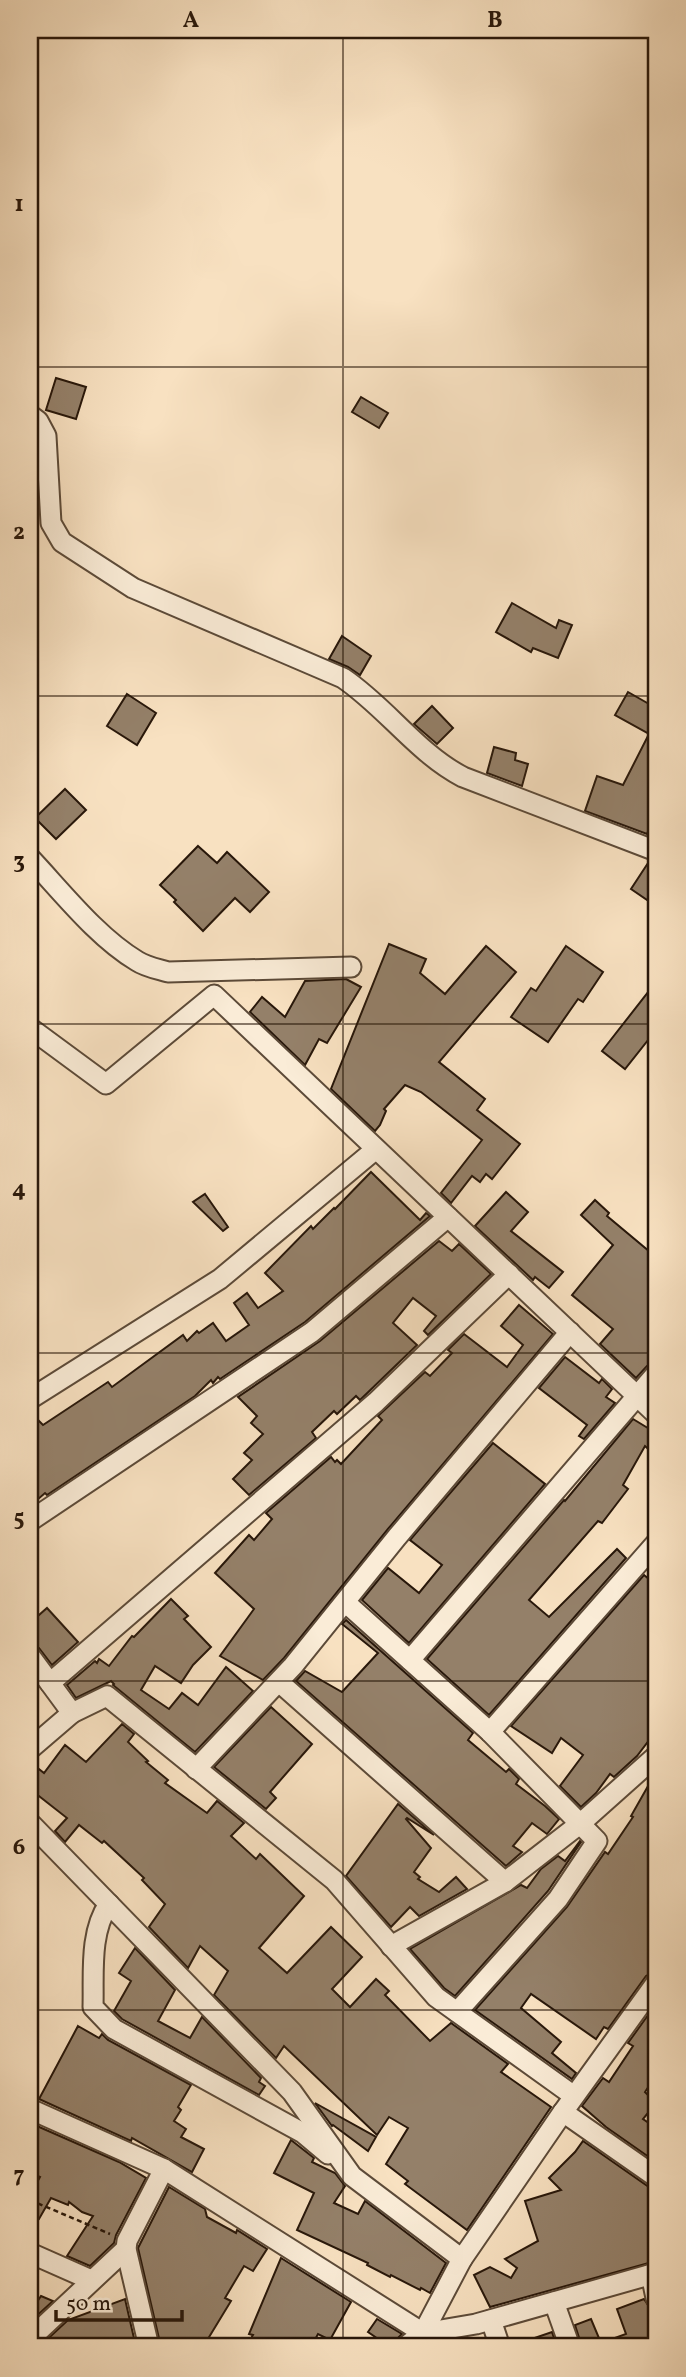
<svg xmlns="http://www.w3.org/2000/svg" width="686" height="2377" viewBox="0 0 686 2377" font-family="Vollkorn,serif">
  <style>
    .building { fill: #948069; stroke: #28170a; stroke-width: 2 }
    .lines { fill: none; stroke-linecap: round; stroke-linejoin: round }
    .minor-casing { stroke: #5c4a38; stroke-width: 23 }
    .path { stroke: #28170a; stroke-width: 2.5; stroke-dasharray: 5 3.5; stroke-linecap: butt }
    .minor { stroke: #faecd7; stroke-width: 19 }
    .grid { fill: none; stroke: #28170a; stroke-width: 2; stroke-opacity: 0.55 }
    .neatline { fill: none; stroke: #28170a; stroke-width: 2.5 }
    .grid-label { font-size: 23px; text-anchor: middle; font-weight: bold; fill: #28170a }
  </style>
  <rect width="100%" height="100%" fill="#f8e1c1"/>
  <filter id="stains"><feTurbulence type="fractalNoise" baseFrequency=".00286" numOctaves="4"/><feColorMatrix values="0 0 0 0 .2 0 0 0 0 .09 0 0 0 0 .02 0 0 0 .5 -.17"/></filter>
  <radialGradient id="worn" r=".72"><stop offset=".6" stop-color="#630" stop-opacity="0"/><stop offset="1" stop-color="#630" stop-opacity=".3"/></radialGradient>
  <g class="building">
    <polygon points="56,378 86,387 76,419 46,410"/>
    <polygon points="361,397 388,413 379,428 352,412"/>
    <polygon points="512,603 556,628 559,620 572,625 558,658 533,648 531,652 496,632"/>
    <polygon points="342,636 371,656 360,675 348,667 329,659"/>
    <polygon points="628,692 656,708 656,809 647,834 585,811 597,776 623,785 649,734 615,715"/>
    <polygon points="127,694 156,713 137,745 107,726"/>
    <polygon points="432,706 453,728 437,744 414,724"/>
    <polygon points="494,747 516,753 515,760 528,764 522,786 487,773"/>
    <polygon points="65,789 86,810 56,839 35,818"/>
    <polygon points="198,846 217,863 227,852 269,892 250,912 235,898 203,931 174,902 176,900 160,885"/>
    <polygon points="648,863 656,868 656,906 631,889"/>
    <polygon points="389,944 426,959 420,973 445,994 486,946 516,972 439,1062 485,1099 477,1110 520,1144 492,1179 486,1174 480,1182 472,1176 451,1203 441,1193 482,1140 421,1092 405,1085 384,1109 386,1111 380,1125 375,1131 331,1089"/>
    <polygon points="566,946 603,972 583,1002 578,999 548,1042 511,1017 531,988 536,991"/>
    <polygon points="346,979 361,987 327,1043 319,1039 305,1065 250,1012 262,997 285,1017 305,981"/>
    <polygon points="656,982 656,1030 625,1069 602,1051"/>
    <polygon points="371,1172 420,1220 426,1213 430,1216 305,1322 220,1379 218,1377 213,1383 211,1380 195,1396 47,1495 45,1493 30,1506 30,1430 39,1421 43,1425 108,1382 112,1387 183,1335 187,1341 197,1331 199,1333 213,1323 226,1341 249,1325 234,1303 247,1293 258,1308 283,1291 265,1273 311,1226 313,1229 334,1208 335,1209"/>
    <polygon points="506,1192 528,1212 511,1231 563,1272 549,1288 535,1277 533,1280 475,1226"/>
    <polygon points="205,1194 228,1227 223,1231 193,1202"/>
    <polygon points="595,1200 609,1213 607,1216 656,1257 656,1360 647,1366 636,1378 600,1344 613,1329 572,1295 613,1245 581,1215"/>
    <polygon points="439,1241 452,1251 459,1244 491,1274 428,1335 424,1331 436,1316 413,1298 393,1323 417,1345 360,1400 356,1396 337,1414 334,1411 312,1432 316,1438 249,1495 233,1479 252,1460 244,1453 263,1434 251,1423 257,1416 238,1397 320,1341"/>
    <polygon points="519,1305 553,1334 388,1529 284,1658 263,1680 220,1656 254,1609 215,1573 249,1535 254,1540 272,1519 266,1513 331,1457 335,1462 337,1460 341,1464 382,1420 378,1416 425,1372 430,1376 452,1353 448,1350 464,1334 507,1367 523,1345 501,1326"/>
    <polygon points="565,1357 599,1383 602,1379 612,1389 606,1397 615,1403 584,1439 579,1436 587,1425 539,1388"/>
    <polygon points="633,1419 656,1433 656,1456 645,1446 623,1485 628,1489 602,1523 598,1521 529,1600 549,1617 617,1549 626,1558 489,1715 427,1659 564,1500 565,1501"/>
    <polygon points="493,1443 545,1484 409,1643 362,1600 388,1568 419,1593 442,1565 410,1540"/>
    <polygon points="644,1575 650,1580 656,1575 656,1731 637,1756 614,1777 610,1774 596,1793 581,1807 560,1786 583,1755 561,1738 552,1753 511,1726"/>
    <polygon points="171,1599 188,1616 184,1619 211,1647 193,1665 181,1683 155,1666 141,1690 169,1709 182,1693 198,1705 226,1667 253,1691 195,1752 113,1685 114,1684 111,1681 76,1698 67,1685 95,1661 97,1663 99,1659 109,1666 132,1636 134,1637"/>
    <polygon points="47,1608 78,1642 52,1665 39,1648 30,1644 30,1623"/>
    <polygon points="346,1620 473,1733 468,1740 506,1772 509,1769 519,1779 516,1784 545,1806 559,1819 547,1834 532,1823 513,1846 522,1852 506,1866 296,1681 305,1671 342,1692 378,1653 342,1624"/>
    <polygon points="271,1707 312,1744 270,1792 276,1798 266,1809 214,1767"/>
    <polygon points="122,1724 134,1734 128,1742 148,1761 146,1762 168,1780 165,1783 207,1813 217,1801 244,1823 231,1836 256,1859 260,1854 304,1896 259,1948 287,1973 331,1927 362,1957 332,1989 350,2007 376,1979 389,1991 385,1995 430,2041 451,2023 508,2064 501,2072 551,2107 467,2230 405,2184 408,2181 386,2164 408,2128 389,2117 377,2135 284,2046 276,2058 214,1995 228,1971 200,1946 188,1968 149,1927 165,1904 142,1880 144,1878 104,1841 102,1843 79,1825 65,1842 55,1831 67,1818 30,1789 30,1762 44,1773 65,1745 86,1762"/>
    <polygon points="656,1772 656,1971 646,1976 608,2029 604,2027 596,2039 531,1994 521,2008 561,2042 552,2053 576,2073 572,2079 475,2010 567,1907 605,1852 608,1854 633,1817 631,1816"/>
    <polygon points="398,1804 434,1835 407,1818 406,1819 431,1848 414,1872 420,1877 418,1879 439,1892 456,1877 467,1889 419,1916 410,1907 391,1927 346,1876"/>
    <polygon points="580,1841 581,1842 548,1891 455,1996 444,1988 410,1949 521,1885 527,1888 541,1869 558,1856 565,1861"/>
    <polygon points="135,1948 175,1990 158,2021 190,2038 202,2017 261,2078 259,2082 265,2086 259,2095 122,2019 114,2011 131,1981 119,1973"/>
    <polygon points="656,2004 656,2075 645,2092 656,2103 643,2119 656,2128 656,2162 606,2127 582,2106 603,2078 609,2082 633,2046 628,2043"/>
    <polygon points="78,2026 99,2038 102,2034 108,2040 191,2085 178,2107 181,2110 174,2121 186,2129 181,2137 204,2149 192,2172 132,2138 131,2141 39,2099"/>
    <polygon points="315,2103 376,2137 368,2151 333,2125 332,2126"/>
    <polygon points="37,2126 119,2162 146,2178 116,2235 114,2243 90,2266 67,2256 93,2216 82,2212 69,2202 68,2205 51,2198 39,2219 30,2214 30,2195 40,2177 31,2173 35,2166 30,2162 30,2137"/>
    <polygon points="291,2140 314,2158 312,2162 335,2173 345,2186 334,2203 358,2214 365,2201 446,2263 430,2293 421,2288 420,2290 391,2275 390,2277 367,2265 368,2263 297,2230 314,2193 274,2173"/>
    <polygon points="583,2141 649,2187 656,2189 656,2261 490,2307 474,2275 490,2267 511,2278 517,2268 505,2259 538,2241 525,2201 561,2190 549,2178 575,2152"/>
    <polygon points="169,2187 205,2209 207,2217 236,2233 237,2230 267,2249 253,2271 244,2266 225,2298 231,2301 203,2347 161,2347 138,2248"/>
    <polygon points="281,2258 351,2302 330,2340 318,2334 311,2347 246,2347 253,2335 249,2334"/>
    <polygon points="41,2296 53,2301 30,2322 30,2298 37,2302"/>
    <polygon points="125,2299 136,2347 39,2347 68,2320"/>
    <polygon points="644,2299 650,2308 656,2325 656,2345 650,2347 582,2347 575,2325 591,2319 601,2343 626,2334 617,2309"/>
    <polygon points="377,2319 402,2334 394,2342 393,2347 390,2347 368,2332"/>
    <polygon points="552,2332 557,2347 514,2347 514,2345"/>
  </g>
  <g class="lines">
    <g class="minor-casing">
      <g id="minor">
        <path d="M 30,415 L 38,421 L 46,436 L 51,523 L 62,542 L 133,588 L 343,678 C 386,707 417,753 463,777 L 656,851"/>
        <path d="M 30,858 C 62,892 97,937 137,961 C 146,967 158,969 168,972 L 351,967"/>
        <polyline points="30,1028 106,1084 214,995 656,1414"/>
        <polyline points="30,1399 220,1279 376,1149"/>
        <polyline points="30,1521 312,1332 448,1217"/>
        <polyline points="345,1602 490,1732 597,1841 558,1899 457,2012"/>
        <polyline points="30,1656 72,1713"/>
        <polyline points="410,1660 656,1374"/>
        <polyline points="279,1682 505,1882"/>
        <polyline points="50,1683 376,1402 509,1274"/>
        <polyline points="490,1732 656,1543"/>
        <polyline points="30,1749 72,1713 107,1696 334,1880 436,1997 574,2096"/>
        <polyline points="196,1769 293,1666 397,1537 570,1332"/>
        <polyline points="30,1823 292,2092 352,2176 462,2259 423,2333 405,2347"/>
        <path d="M 109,1904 C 89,1932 94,1975 93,2007 L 114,2029 L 303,2133 L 328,2154"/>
        <polyline points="391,1946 505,1882 581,1823 656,1756"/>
        <polyline points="30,2109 164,2169 423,2333 476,2324 656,2273"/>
        <polyline points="563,2112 656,2177"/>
        <polyline points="30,2253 91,2280"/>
        <polyline points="462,2259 563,2112 656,1983"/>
        <polyline points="651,2274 656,2298"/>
        <polyline points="554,2302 570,2347"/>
        <polyline points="491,2320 500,2347"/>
        <polyline points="30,2339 126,2249"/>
        <polyline points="149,2347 126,2249 127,2241 164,2169"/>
      </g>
    </g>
    <polyline class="path" points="30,2200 110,2234"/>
    <use href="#minor" class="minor"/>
  </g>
  <path class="grid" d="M 343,30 L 343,2347M 30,367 L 656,367M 30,696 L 656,696M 30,1024 L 656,1024M 30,1353 L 656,1353M 30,1681 L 656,1681M 30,2010 L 656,2010"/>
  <rect width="686" height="2377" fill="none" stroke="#f8e1c1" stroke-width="77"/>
  <path d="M56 2310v10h126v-10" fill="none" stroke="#28170a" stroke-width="3.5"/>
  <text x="66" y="2310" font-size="21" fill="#28170a" stroke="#faecd7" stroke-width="5" paint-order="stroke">50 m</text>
  <rect x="38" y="38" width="610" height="2300" class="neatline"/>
  <g class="grid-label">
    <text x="191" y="27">A</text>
    <text x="495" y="27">B</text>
    <text x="19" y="211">1</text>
    <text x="19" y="539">2</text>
    <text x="19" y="868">3</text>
    <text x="19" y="1196">4</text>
    <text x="19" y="1525">5</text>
    <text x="19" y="1854">6</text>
    <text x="19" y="2182">7</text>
  </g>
  <rect width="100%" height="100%" filter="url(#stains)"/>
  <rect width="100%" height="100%" fill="url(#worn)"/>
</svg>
